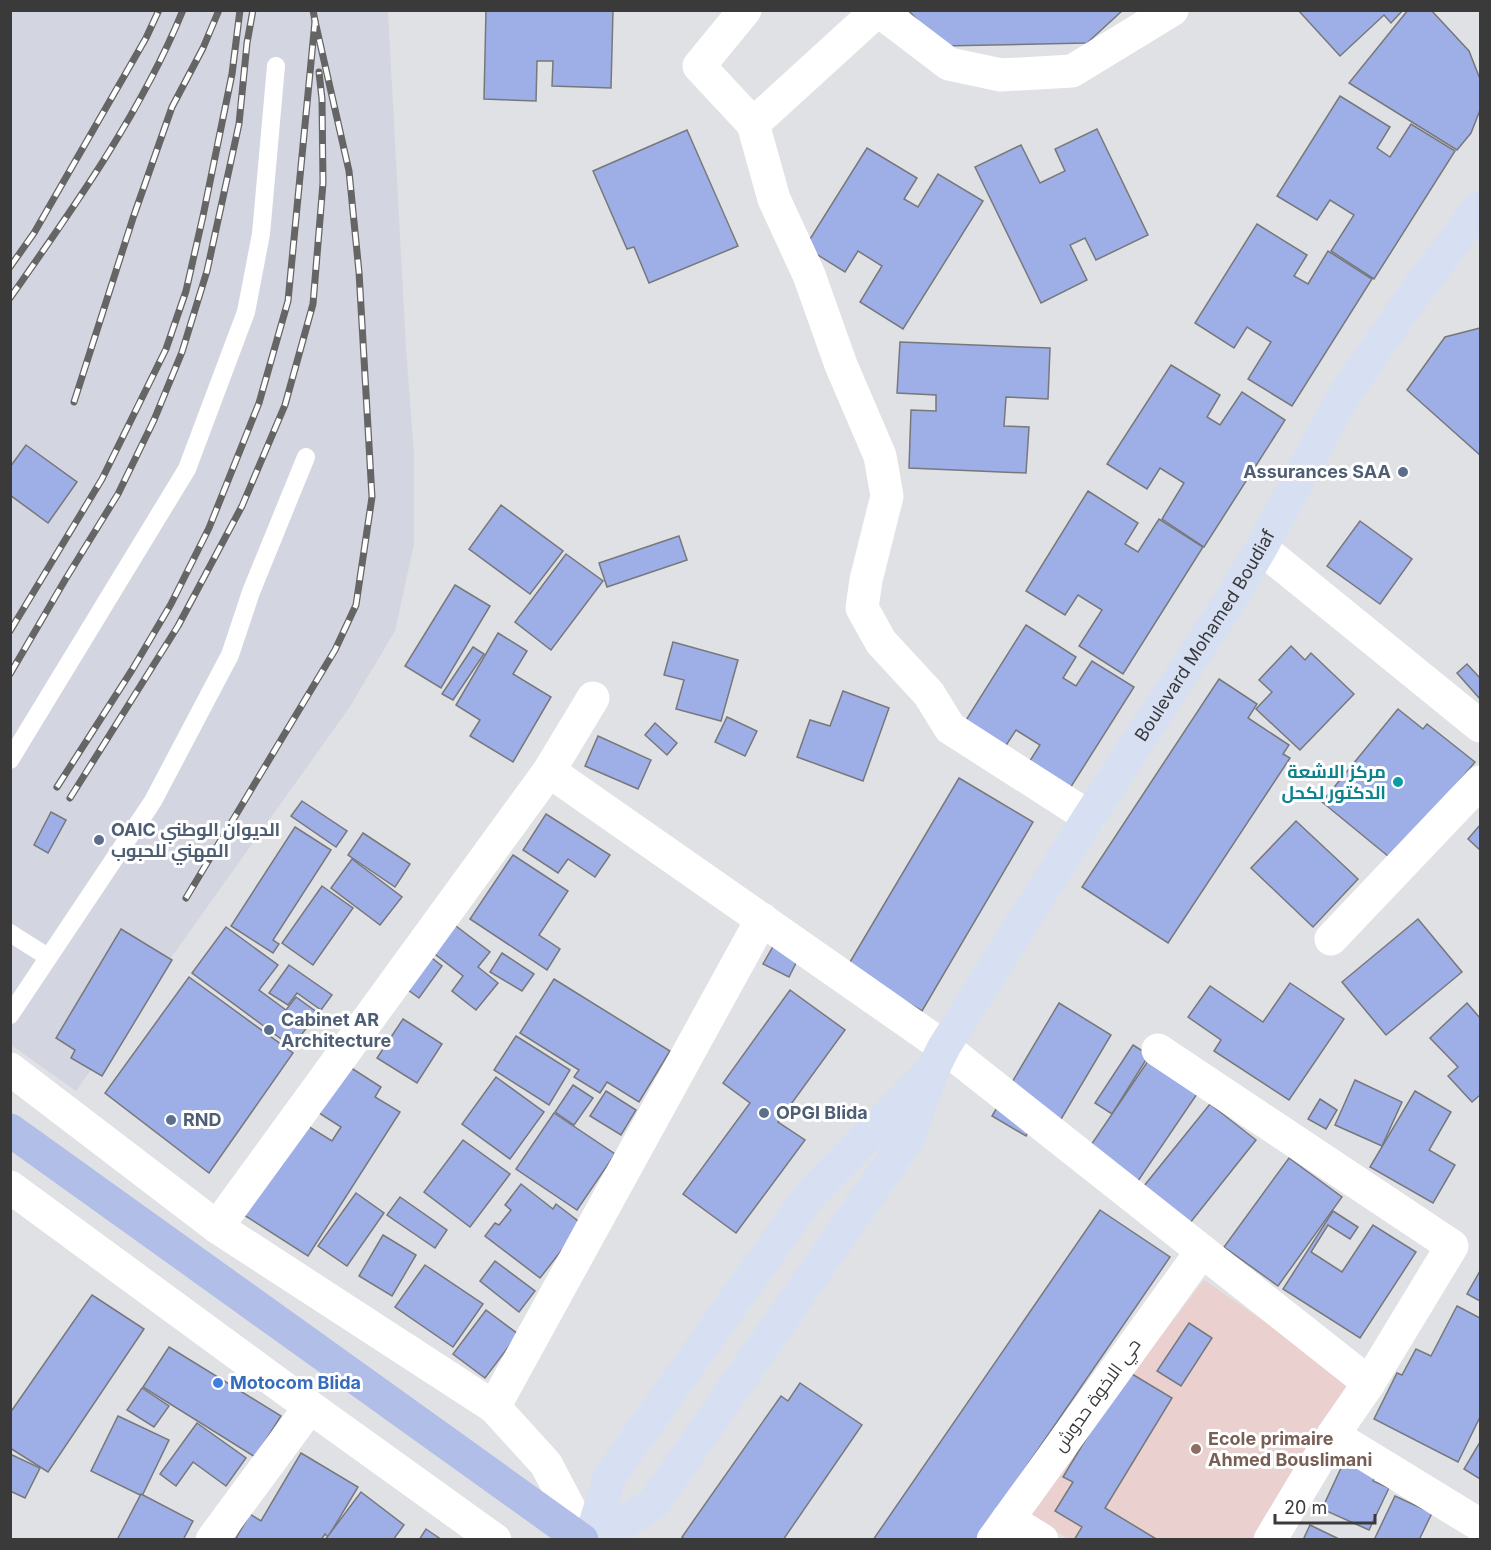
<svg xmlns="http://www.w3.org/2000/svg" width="1491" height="1550" viewBox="0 0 1491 1550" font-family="Inter,Cairo,sans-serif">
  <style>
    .built { fill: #d3d6e0 }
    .education { fill: #ebd0d0 }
    .building { fill: #9eafe7; stroke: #77787b; stroke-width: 1.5 }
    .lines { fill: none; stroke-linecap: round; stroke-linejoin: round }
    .service { stroke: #fff; stroke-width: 18 }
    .minor { stroke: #fff; stroke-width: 33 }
    .secondary { stroke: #d7dff3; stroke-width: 33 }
    .primary { stroke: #b0bee8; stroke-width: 33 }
    .rail-casing { stroke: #656566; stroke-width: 7 }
    .rail { stroke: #fff; stroke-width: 4.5; stroke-dasharray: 14; stroke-linecap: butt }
    .service-dot { fill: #5c6f8a; stroke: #fff; stroke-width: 2 }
    .culture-dot { fill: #0f9aa8; stroke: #fff; stroke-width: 2 }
    .shop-dot { fill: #3f7fe0; stroke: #fff; stroke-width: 2 }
    .education-dot { fill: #8d6e63; stroke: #fff; stroke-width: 2 }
    .labels { text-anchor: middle; stroke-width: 6; stroke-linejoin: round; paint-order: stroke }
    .service-label { font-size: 18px; font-weight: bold; fill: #4e5e75; stroke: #fff; text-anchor: start }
    .street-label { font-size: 18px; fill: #3a3a3b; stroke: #fff }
    .culture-label { font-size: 18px; font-weight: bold; fill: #0d838f; stroke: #fff; text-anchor: end }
    .shop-label { font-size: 18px; font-weight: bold; fill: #366cbe; stroke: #fff; text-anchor: start }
    .education-label { font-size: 18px; font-weight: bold; fill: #785e54; stroke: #fff; text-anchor: start }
  </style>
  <rect width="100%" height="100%" fill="#e0e1e4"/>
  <polygon class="built" points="11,11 388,11 406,348 414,455 414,544 395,631 349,708 76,1091 11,1045"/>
  <polygon class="education" points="1204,1280 1357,1385 1259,1539 1068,1539 1026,1512"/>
  <g class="building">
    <polygon points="486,10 613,10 611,88 552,86 553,61 537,61 536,101 484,99"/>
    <polygon points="908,10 1123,10 1087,43 941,46"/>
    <polygon points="1298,10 1403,10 1391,23 1384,15 1340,56"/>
    <polygon points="1408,10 1431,10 1469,51 1480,79 1480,110 1471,133 1457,150 1349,83"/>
    <polygon points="1340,96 1390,127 1377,148 1390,157 1411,124 1455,151 1374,279 1331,251 1354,215 1330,200 1317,220 1277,196"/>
    <polygon points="1097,129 1148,235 1096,260 1085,238 1070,245 1087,280 1041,303 975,167 1021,145 1040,183 1065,171 1055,149"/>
    <polygon points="687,130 738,246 649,283 634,247 627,249 593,171"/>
    <polygon points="867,148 917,178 904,199 918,207 938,174 983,201 903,329 860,302 882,266 858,251 845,272 805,247"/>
    <polygon points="1257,224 1307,255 1294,276 1308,284 1328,251 1372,279 1292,406 1248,379 1271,342 1247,327 1234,348 1195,323"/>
    <polygon points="1480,328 1480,455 1407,390 1445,337"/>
    <polygon points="900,342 1050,348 1048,399 1006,397 1004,426 1029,427 1026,473 909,468 911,410 936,411 936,395 897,393"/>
    <polygon points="1171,365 1220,395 1207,417 1220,425 1242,392 1285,420 1204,547 1162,519 1184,483 1160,468 1147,489 1107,464"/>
    <polygon points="26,445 77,482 48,523 10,495 10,467"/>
    <polygon points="1088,491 1138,523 1125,544 1138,552 1159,519 1203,547 1123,674 1079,646 1102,610 1078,595 1065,615 1026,591"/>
    <polygon points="501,505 563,551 530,594 469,549"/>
    <polygon points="1360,521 1412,559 1380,604 1327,566"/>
    <polygon points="679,536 687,560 607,587 599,563"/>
    <polygon points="566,554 603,581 551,650 515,622"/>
    <polygon points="455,585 490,606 441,688 405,666"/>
    <polygon points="1026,625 1076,657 1063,678 1076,686 1092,661 1134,687 1067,793 1026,767 1040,745 1016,730 1003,750 963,725"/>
    <polygon points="498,633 527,651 513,674 551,697 513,762 470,736 480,720 456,705"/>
    <polygon points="673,642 738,660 721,721 676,709 684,680 664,675"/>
    <polygon points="1291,646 1305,660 1311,653 1354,694 1300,750 1256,709 1272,692 1259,680"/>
    <polygon points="473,647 484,654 453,700 442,694"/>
    <polygon points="1467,664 1480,678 1480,699 1457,673"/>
    <polygon points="1219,679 1257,704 1248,718 1289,745 1283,754 1290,758 1168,943 1082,887"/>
    <polygon points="843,691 889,708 863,781 797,757 810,720 830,726"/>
    <polygon points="1398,709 1423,729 1427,724 1475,762 1394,861 1322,802"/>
    <polygon points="727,717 757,731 745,756 715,742"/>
    <polygon points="655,723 677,743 667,755 645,735"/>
    <polygon points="598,736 651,760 638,789 585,766"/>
    <polygon points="959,778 1033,822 922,1011 847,967"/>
    <polygon points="302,801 347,831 336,847 291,816"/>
    <polygon points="51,812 66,820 48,853 34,845"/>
    <polygon points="546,814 610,855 595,877 568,859 558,873 523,850"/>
    <polygon points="1296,821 1358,879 1313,927 1251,868"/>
    <polygon points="1480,825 1480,850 1468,839"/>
    <polygon points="295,827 331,850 273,940 279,944 273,953 231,926"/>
    <polygon points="363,833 410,864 395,887 348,855"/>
    <polygon points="513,855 568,891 539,935 560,949 547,970 470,919"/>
    <polygon points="352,859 402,897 380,925 331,888"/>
    <polygon points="322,886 353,908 313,965 282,943"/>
    <polygon points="1418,919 1462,972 1386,1035 1342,982"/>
    <polygon points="452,923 490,952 478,967 498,983 476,1010 452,991 463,976 431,951"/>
    <polygon points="226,927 278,965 259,990 286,1010 296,997 318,1013 292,1047 192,973"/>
    <polygon points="121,929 172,960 102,1076 71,1058 75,1050 56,1038"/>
    <polygon points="775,943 800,955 789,977 763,964"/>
    <polygon points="502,953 534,974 522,991 490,972"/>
    <polygon points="428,955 442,966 419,998 404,987"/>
    <polygon points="289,965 332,995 321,1010 297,993 288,1005 269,993"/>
    <polygon points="189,977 293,1053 209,1173 105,1093"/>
    <polygon points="554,979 670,1051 639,1102 607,1082 600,1093 574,1077 579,1070 520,1033"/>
    <polygon points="1290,983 1344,1019 1289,1100 1214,1051 1221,1040 1188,1017 1210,986 1263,1022"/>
    <polygon points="790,990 845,1030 778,1122 805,1140 736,1233 683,1194 750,1103 723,1083"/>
    <polygon points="1059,1003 1111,1035 1051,1136 1032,1125 1026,1136 992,1116"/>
    <polygon points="1467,1003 1480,1018 1480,1095 1472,1102 1448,1076 1458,1067 1430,1038"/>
    <polygon points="403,1019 442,1044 417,1083 377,1058"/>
    <polygon points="516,1036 570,1070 549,1105 494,1070"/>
    <polygon points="1133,1045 1149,1055 1112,1114 1095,1103"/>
    <polygon points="1150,1058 1199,1091 1138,1181 1089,1148"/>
    <polygon points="345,1064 381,1087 375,1097 400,1112 308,1256 244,1215 303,1123 332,1141 341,1127 316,1111"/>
    <polygon points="496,1077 544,1112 510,1159 462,1124"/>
    <polygon points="1355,1080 1402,1102 1382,1146 1335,1125"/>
    <polygon points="573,1085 593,1098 574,1125 555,1112"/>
    <polygon points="606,1091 636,1110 621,1135 590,1116"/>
    <polygon points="1415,1091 1451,1112 1429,1150 1455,1165 1433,1203 1370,1167"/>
    <polygon points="1320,1099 1337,1110 1326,1129 1308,1119"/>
    <polygon points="1210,1104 1256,1140 1190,1223 1144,1186"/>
    <polygon points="554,1113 615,1154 577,1210 516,1169"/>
    <polygon points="463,1140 510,1174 470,1227 424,1192"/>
    <polygon points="1289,1158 1342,1197 1278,1286 1224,1247"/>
    <polygon points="521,1184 553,1209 556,1204 582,1224 540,1278 485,1236 495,1223 499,1225 511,1210 505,1205"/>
    <polygon points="356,1193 384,1213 347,1266 318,1246"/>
    <polygon points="400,1197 447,1230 435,1248 387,1215"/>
    <polygon points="1100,1210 1170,1257 976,1540 873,1540"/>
    <polygon points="1333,1211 1358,1227 1350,1239 1328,1225 1311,1252 1342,1272 1373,1225 1416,1252 1360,1338 1283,1289"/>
    <polygon points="383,1235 416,1255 392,1296 359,1276"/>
    <polygon points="495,1261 535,1291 519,1312 480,1281"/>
    <polygon points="425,1265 483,1304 453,1347 395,1307"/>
    <polygon points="1480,1271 1480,1301 1467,1294"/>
    <polygon points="92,1295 144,1329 48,1472 10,1448 10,1413"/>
    <polygon points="1457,1306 1480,1318 1480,1417 1458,1462 1374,1419 1397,1373 1402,1375 1416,1349 1431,1356"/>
    <polygon points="486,1310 518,1334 485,1378 453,1354"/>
    <polygon points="1189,1323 1212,1338 1181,1386 1157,1371"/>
    <polygon points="169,1347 281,1416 255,1457 143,1387"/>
    <polygon points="1127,1371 1172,1398 1105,1508 1158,1540 1074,1540 1082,1527 1055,1511 1073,1482 1063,1477"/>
    <polygon points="800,1383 862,1425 783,1540 686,1540 682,1537 781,1396 788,1401"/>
    <polygon points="142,1388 169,1406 154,1427 127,1410"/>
    <polygon points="118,1416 169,1440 142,1496 91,1471"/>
    <polygon points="197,1423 246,1458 226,1486 193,1462 176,1486 160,1474"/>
    <polygon points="1480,1442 1480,1479 1464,1469"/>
    <polygon points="301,1453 358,1487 328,1537 325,1534 321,1540 235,1540 250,1514 261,1521"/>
    <polygon points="1348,1453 1380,1467 1373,1481 1389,1488 1369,1530 1322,1509"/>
    <polygon points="10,1454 40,1468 25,1498 10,1491"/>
    <polygon points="361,1492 404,1525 393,1540 325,1540"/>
    <polygon points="141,1494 193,1521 183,1540 117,1540"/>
    <polygon points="1395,1496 1432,1513 1419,1540 1374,1540"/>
    <polygon points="1310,1525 1341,1540 1303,1540"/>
    <polygon points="426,1529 442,1540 419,1540"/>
  </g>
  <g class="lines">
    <g class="service">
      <polyline points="10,760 187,469 246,312 261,234 276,66"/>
      <polyline points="10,933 48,957"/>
      <polyline points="10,1015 153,801 230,655 251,592 306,457"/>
    </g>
    <g class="minor">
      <polyline points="745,10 699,66 753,124 878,10"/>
      <polyline points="878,10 949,64 1001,75 1072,71 1172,10"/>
      <polyline points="753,124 774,199 809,275 841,365 880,456 887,496 866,580 862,608 881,642 929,694 950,728 1089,817"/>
      <polyline points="1261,548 1480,726"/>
      <polyline points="549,771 944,1047 1369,1383"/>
      <polyline points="1331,939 1480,782"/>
      <polyline points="1158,1050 1452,1246 1369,1383 1333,1435 1270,1540"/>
      <polyline points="10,1069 217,1227 494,1407 546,1464 586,1540"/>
      <polyline points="10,1187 310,1407 495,1540"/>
      <polyline points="217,1227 549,771 593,698"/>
      <polyline points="494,1407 762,919"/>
      <polyline points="1333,1435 1480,1525"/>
      <polyline points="1008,1519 1042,1540"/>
      <polyline points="212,1540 310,1407"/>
      <polyline points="993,1540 1202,1251"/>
    </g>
    <g class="secondary">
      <polyline points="590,1540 610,1476 809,1196 927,1075"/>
      <path id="s1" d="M 597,1540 L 654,1503 L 908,1138 L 934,1067 L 944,1047 L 1089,817 L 1234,594 L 1261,548 L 1344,395 L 1410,300 L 1480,207"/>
    </g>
    <polyline class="primary" points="10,1130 582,1540"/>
    <g class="rail-casing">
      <g id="rail">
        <polyline points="10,267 34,233 146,38 159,10"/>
        <path d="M 10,298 C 74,207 141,113 183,10"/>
        <polyline points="74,402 133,218 172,107 203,48 219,10"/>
        <polyline points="10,631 102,479 166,349 186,291 203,216 232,74 240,10"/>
        <polyline points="10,674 65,580 118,494 154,420 182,352 207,271 239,124 247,43 253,10"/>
        <polyline points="57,787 132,670 171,604 209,528 259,403 288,301 315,21 313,10"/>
        <polyline points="70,798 178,626 242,506 285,405 313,304 323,183 322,99 319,72"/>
        <polyline points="186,898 335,650 356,605 372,497 359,272 349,171 315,21"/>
      </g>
    </g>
    <use href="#rail" class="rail"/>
  </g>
  <g class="service-dot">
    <circle cx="1403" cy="472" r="6"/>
    <circle cx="99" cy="840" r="6"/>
    <circle cx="269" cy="1030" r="6"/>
    <circle cx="764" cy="1113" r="6"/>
    <circle cx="171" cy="1120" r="6"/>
  </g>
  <circle class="culture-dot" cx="1398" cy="782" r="6"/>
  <circle class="shop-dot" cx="218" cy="1383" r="6"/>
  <circle class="education-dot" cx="1196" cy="1449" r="6"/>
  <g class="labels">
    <g class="service-label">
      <text x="1391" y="478" text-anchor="end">Assurances SAA</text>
      <text x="111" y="836">OAIC الديوان الوطني<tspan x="111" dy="21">المهني للحبوب</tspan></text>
      <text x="281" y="1026">Cabinet AR<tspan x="281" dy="21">Architecture</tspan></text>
      <text x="776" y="1119">OPGI Blida</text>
      <text x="183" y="1126">RND</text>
    </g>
    <g class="street-label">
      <text dy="6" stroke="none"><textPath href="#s1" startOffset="1098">Boulevard Mohamed Boudiaf</textPath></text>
      <text transform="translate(1097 1395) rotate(-54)" y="6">حي الاخوة حدوش</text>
    </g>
    <g class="culture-label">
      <text x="1386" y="778">مركز الاشعة<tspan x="1386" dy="21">الدكتور لكحل</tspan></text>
    </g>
    <g class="shop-label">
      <text x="230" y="1389">Motocom Blida</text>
    </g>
    <g class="education-label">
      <text x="1208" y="1445">Ecole primaire<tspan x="1208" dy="21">Ahmed Bouslimani</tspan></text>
    </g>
  </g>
  <rect width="1491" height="1550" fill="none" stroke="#3a3a3b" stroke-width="24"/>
  <path d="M1275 1514v9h100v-9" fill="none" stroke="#3a3a3b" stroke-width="3"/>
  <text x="1284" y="1514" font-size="18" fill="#3a3a3b" stroke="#ffffff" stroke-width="4.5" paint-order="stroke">20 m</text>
</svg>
